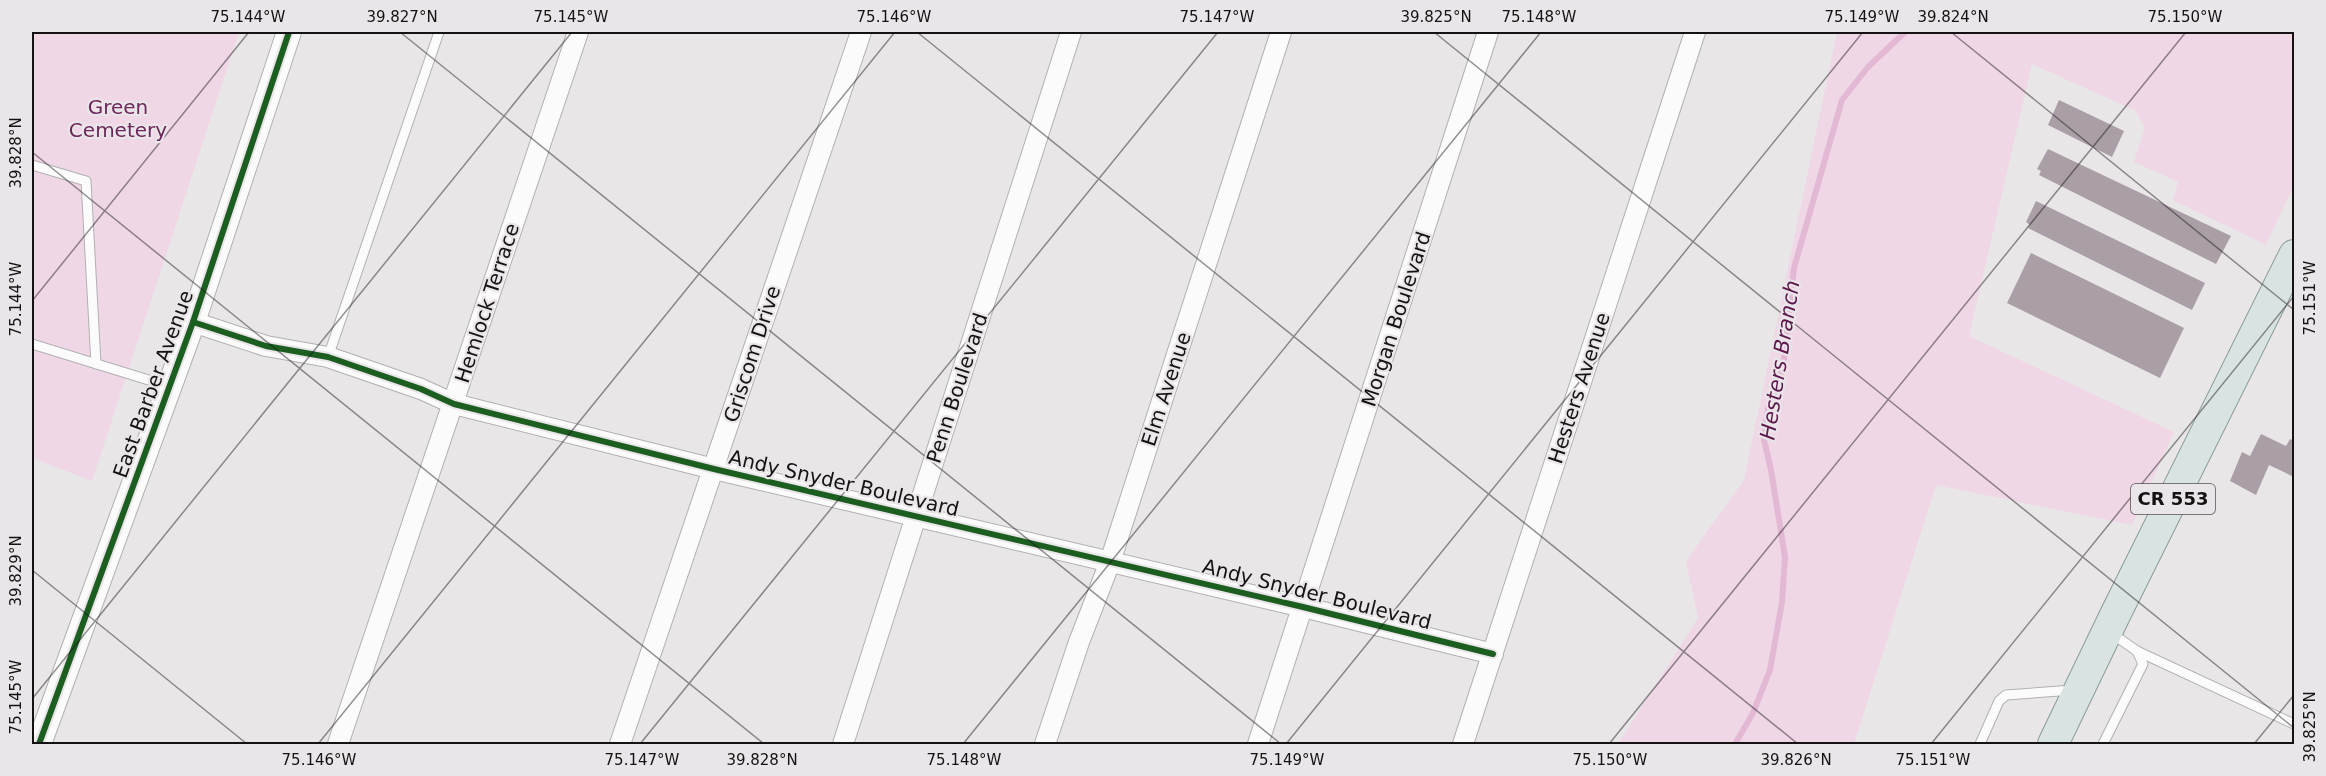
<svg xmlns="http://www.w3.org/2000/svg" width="2326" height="776" viewBox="0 0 2326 776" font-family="'DejaVu Sans',sans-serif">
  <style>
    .green { fill: #efd7e6 }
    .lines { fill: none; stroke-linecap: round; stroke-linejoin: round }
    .stream { stroke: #e3b8d4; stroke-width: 6 }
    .building { fill: #aa9ea7 }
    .service-casing { stroke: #b2b0b2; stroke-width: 11 }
    .minor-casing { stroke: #b2b0b2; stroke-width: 22 }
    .tertiary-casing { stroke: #b2b0b2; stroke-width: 26 }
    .primary-casing { stroke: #8b9a9a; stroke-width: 32 }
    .service { stroke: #fcfbfc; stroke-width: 9 }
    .minor { stroke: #fcfbfc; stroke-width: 20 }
    .tertiary { stroke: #fcfbfc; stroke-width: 24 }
    .primary { stroke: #d9e3e2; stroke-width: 30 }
    .cycleway-casing { stroke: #eae5e8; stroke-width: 10 }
    .cycleway { stroke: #1b5e20; stroke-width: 6 }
    .ticks { fill: none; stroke: #141213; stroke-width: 1.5; stroke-opacity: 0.45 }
    .labels { text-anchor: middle; stroke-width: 4.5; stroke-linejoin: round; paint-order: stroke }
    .shield { fill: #eae5e8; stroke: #545153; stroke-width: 1.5 }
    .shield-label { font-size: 18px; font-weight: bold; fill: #141213 }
    .park-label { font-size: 20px; fill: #6d275a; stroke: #eae5e8 }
    .street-label { font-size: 20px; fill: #141213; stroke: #eae5e8 }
    .water-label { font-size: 21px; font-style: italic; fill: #5d184c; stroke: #eae5e8 }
    .neatline { fill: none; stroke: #141213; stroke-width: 2 }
    .ticks-label { font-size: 15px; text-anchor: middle; fill: #141213 }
  </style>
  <rect width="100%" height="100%" fill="#e9e6e8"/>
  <g class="green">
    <polygon points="32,32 239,32 92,481 32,458"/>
    <polygon points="1837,32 2294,32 2294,185 2266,245 2173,200 2178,182 2134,162 2145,128 2136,111 2032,64 1969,336 2174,432 2132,525 1936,485 1854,744 1618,744 1698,618 1686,561 1744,480"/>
  </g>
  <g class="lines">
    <polyline class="stream" points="1735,744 1753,713 1770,670 1782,602 1785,557 1771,470 1764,440 1768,408 1777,387 1783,367 1794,268 1842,100 1868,67 1905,32"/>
  </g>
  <g class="building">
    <polygon points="2059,100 2124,131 2112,157 2048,125"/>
    <polygon points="2048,149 2231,236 2216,264 2039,175 2041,171 2037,169"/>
    <polygon points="2036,201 2205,283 2192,310 2028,228 2030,225 2026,222"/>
    <polygon points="2031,253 2184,328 2160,378 2007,303"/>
    <polygon points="2261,434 2286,446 2290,439 2294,441 2294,477 2269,465 2256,495 2230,481 2242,452 2250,456"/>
  </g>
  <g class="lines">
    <g class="service-casing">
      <g id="service">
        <polyline points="32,165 86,181 96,364"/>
        <polyline points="32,344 168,386"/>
        <polyline points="328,357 439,32"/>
        <polyline points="2137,651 2294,724"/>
        <polyline points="1980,744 1999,701 2006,695 2073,690"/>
        <polyline points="2103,744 2143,664 2137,651 2111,633"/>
      </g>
    </g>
    <g class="minor-casing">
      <g id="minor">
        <polyline points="193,322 266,346 328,357 421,389 454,404 714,469 1303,607 1493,654"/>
        <polyline points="338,744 578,32"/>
        <polyline points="620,744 861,32"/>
        <polyline points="843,744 1071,32"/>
        <polyline points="1045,744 1079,642 1110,562 1281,32"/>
        <polyline points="1258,744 1488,32"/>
        <polyline points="1463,744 1695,32"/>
      </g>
    </g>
    <g class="tertiary-casing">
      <polyline id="tertiary" points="39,744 193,322 289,32"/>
    </g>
    <g class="primary-casing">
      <polyline id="primary" points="2053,744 2116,613 2294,255"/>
    </g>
    <use href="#service" class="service"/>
    <use href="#minor" class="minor"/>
    <use href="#tertiary" class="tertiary"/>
    <use href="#primary" class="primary"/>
    <g class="cycleway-casing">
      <g id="cycleway">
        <polyline points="193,322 266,346 328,357 421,389 454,404 714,469 1303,607 1493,654"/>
        <polyline points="39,744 193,322 289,32"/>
      </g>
    </g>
    <use href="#cycleway" class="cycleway"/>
  </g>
  <path class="ticks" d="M 400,32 L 1281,744M 917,32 L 1798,744M 1434,32 L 2294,728M 1951,32 L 2294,310M 32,152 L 764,744M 32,301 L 249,32M 32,570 L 247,744M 32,699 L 572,32M 318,744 L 895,32M 640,744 L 1218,32M 963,744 L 1541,32M 1286,744 L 1863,32M 1609,744 L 2186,32M 1931,744 L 2294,296M 2254,744 L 2294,695"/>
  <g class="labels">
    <rect class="shield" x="2131" y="484" width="84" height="30" rx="4.5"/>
    <g class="shield-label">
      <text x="2173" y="505">CR 553</text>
    </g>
    <g class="park-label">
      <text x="118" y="114">Green<tspan x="118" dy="23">Cemetery</tspan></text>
    </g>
    <g class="street-label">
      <text transform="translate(487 303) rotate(-72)" y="7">Hemlock Terrace</text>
      <text transform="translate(1396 319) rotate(-72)" y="7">Morgan Boulevard</text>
      <text transform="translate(752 354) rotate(-72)" y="7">Griscom Drive</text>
      <text transform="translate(153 384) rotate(-70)" y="7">East Barber Avenue</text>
      <text transform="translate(957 388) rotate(-72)" y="7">Penn Boulevard</text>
      <text transform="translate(1579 388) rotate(-72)" y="7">Hesters Avenue</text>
      <text transform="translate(1166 389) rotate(-72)" y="7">Elm Avenue</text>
      <text transform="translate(844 483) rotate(13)" y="7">Andy Snyder Boulevard</text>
      <text transform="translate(1317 594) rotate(14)" y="7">Andy Snyder Boulevard</text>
    </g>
    <g class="water-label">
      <text transform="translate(1780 360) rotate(-81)" y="7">Hesters Branch</text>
    </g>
  </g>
  <rect width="2326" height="776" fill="none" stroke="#eae5e8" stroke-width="66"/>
  <rect x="33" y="33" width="2260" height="710" class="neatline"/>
  <g class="ticks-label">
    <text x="248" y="22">75.144°W</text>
    <text x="402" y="22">39.827°N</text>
    <text x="571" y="22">75.145°W</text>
    <text x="894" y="22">75.146°W</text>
    <text x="1217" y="22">75.147°W</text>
    <text x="1436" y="22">39.825°N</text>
    <text x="1539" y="22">75.148°W</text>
    <text x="1862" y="22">75.149°W</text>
    <text x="1953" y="22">39.824°N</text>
    <text x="2185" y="22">75.150°W</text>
    <text transform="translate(16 153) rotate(-90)" y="5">39.828°N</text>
    <text transform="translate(2310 298) rotate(-90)" y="5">75.151°W</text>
    <text transform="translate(16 299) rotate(-90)" y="5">75.144°W</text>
    <text transform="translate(16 571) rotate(-90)" y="5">39.829°N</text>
    <text transform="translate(16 697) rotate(-90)" y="5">75.145°W</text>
    <text transform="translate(2310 727) rotate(-90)" y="5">39.825°N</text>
    <text x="319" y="765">75.146°W</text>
    <text x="642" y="765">75.147°W</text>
    <text x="762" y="765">39.828°N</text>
    <text x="964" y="765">75.148°W</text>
    <text x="1287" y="765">75.149°W</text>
    <text x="1610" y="765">75.150°W</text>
    <text x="1796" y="765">39.826°N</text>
    <text x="1933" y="765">75.151°W</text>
  </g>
</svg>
